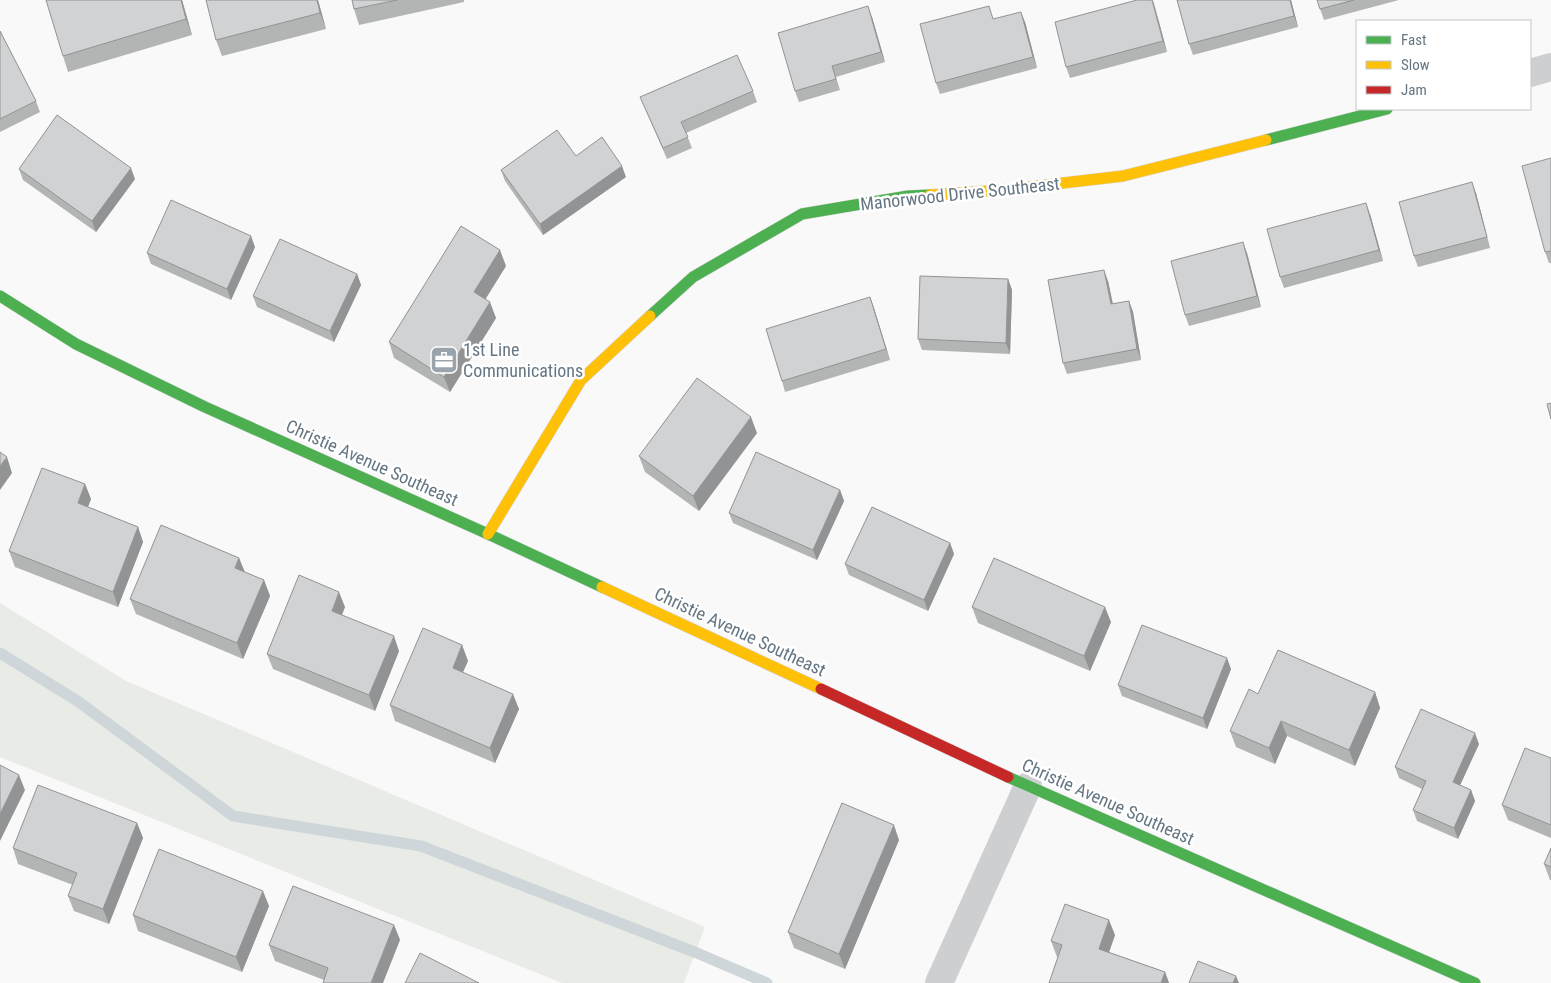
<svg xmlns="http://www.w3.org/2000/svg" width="1551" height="983" viewBox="0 0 1551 983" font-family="'Roboto Condensed',sans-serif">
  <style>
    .green { fill: #e8ebe6 }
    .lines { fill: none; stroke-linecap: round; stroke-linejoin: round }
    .stream { stroke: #ced6d9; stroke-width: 11 }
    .fast-casing { stroke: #d5d6d7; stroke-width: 12 }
    .slow-casing { stroke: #d5d6d7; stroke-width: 12 }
    .jam-casing { stroke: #d5d6d7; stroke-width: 12 }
    .street { stroke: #cecfd0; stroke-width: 28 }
    .fast { stroke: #4caf50; stroke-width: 11 }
    .slow { stroke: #ffc107; stroke-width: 11 }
    .jam { stroke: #c62828; stroke-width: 11 }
    .wall { fill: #b3b5b5 }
    .shaded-wall { fill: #929394 }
    .building { fill: #d0d2d3; stroke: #929394 }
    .labels { text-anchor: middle; stroke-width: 5; stroke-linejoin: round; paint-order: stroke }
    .street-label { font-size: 18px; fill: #657683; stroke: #fff }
    .poi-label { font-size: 18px; fill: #657683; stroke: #fff; text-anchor: start }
  </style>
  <rect width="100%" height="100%" fill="#f9f9f9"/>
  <polygon class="green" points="0,603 126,681 705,927 684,983 562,983 0,757"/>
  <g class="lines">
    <polyline class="stream" points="0,653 79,702 233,816 421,846 697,953 767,983"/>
    <g class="fast-casing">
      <g id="fast">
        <polyline points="1266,140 1387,109"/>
        <polyline points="0,296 76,344 205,407 488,534 602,587"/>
        <polyline points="650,316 693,277 802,214 908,196 930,195"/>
        <polyline points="1008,777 1475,983"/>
      </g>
    </g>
    <g class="slow-casing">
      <g id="slow">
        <polyline points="930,195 1003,190 1123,176 1266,140"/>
        <polyline points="488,534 581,380 650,316"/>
        <polyline points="602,587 821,689"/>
      </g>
    </g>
    <g class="jam-casing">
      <polyline id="jam" points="821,689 1008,777"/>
    </g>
    <g class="street">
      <polyline points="1530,73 1551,67"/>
      <polyline points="939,983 1028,786"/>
    </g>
    <use href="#fast" class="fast"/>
    <use href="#slow" class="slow"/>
    <use href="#jam" class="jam"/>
  </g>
  <g class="wall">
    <polygon points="182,0 192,35 68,72 63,56"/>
    <polygon points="206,0 318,0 326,29 222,56 216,40"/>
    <polygon points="352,0 464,0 464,2 359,25 354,9"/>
    <polygon points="1153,0 1167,52 1070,78 1066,67"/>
    <polygon points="1177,0 1291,0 1298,27 1193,55 1189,44"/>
    <polygon points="1317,0 1399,0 1324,20"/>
    <polygon points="872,17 885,62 836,77 840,90 799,102 795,91"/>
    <polygon points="994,19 1025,22 1037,68 940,94 936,83"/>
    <polygon points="0,31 36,101 40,112 0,132"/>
    <polygon points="753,91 757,102 686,133 692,148 667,159 640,97"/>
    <polygon points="576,156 626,177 543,235 505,181 501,170"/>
    <polygon points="1551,158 1551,263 1549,263 1545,252"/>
    <polygon points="19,169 135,179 96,232 23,180"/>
    <polygon points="1476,193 1490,248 1418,267 1414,256"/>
    <polygon points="1370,214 1383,261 1284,288 1280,277"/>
    <polygon points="255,247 231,300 151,264 147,253"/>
    <polygon points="1247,253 1261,307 1189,326 1185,315"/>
    <polygon points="506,266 485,299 496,318 450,392 394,358 389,342"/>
    <polygon points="357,274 361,285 334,342 257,307 253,296"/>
    <polygon points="1008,279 1012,290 1010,354 922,350 918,339"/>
    <polygon points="1108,281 1113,304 1129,301 1133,312 1141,360 1067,374 1063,363"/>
    <polygon points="870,297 890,360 785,392 782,381"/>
    <polygon points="757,433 699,511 645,472 639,456"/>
    <polygon points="85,484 91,499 88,507 138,527 143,542 118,607 15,567 9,551"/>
    <polygon points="840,490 844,501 817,560 733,523 729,513"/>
    <polygon points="950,543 954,554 928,611 849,575 845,564"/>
    <polygon points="239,558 245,572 264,580 270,596 243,659 136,614 130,599"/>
    <polygon points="345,607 342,615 399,651 375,711 273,669 267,654"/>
    <polygon points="972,607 1111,622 1090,671 978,623"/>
    <polygon points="462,645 468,661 463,672 519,709 495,763 395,721 390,705"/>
    <polygon points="1231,669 1207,729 1122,696 1118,685"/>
    <polygon points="1375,692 1380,708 1355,766 1287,736 1275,764 1236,747 1230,731 1258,694"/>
    <polygon points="1479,744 1460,785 1471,790 1475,801 1458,839 1417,821 1413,810 1422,789 1399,778 1395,767"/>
    <polygon points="1551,758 1551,838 1508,820 1502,805"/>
    <polygon points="137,823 143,838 109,924 74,911 68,896 73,885 18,864 13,848"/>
    <polygon points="899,840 845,969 794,948 788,932"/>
    <polygon points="1551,848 1551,880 1550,880 1544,864"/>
    <polygon points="269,906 242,972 138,931 133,915"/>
    <polygon points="394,925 400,940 324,980 275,961 269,945"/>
    <polygon points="1115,935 1109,952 1165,972 1169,983 1049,983 1058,957 1057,957 1051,941"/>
  </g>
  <g class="shaded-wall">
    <polygon points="181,0 182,0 192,35 186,19"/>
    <polygon points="317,0 318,0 326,29 320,13"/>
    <polygon points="1153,0 1155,7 1167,52 1163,41"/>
    <polygon points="1290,0 1291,0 1298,27 1294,16"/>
    <polygon points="868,6 872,17 885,62 881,52"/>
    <polygon points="1021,12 1025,22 1037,68 1033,57"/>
    <polygon points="622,166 626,177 543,235 540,224"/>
    <polygon points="131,168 135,179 96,232 92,221"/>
    <polygon points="1472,182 1476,193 1490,248"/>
    <polygon points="1366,203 1370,214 1383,261 1379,250"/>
    <polygon points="251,236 255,247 231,300 227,289"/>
    <polygon points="1243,242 1247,253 1261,307 1257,296"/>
    <polygon points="500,250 506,266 480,308 474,292"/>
    <polygon points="1104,270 1108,281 1115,315 1111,304"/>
    <polygon points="357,274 361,285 334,342 330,331"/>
    <polygon points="1008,279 1012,290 1010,354 1006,343"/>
    <polygon points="870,297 874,308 890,360 886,349"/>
    <polygon points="1129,301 1133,312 1141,360 1137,349"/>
    <polygon points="490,302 496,318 450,392 444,377"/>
    <polygon points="751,417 757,433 699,511 693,496"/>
    <polygon points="7,457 12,473 0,490 0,466"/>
    <polygon points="85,484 91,499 83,519 78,503"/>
    <polygon points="840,490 844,501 817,560 813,550"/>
    <polygon points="138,527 143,542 118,607 113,592"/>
    <polygon points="950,543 954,554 928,611 924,600"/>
    <polygon points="239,558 245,573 235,568"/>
    <polygon points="264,580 270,596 243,659 237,643"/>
    <polygon points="339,592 345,607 337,626 332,611"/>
    <polygon points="1105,607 1111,622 1090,671 1084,656"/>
    <polygon points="394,636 399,651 375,711 369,695"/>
    <polygon points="462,645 468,661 458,683 453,668"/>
    <polygon points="1227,658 1231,669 1207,729 1203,718"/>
    <polygon points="1375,692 1380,708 1355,766 1349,750"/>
    <polygon points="513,694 519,709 495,763 490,748"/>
    <polygon points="1281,721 1287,736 1275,764 1269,748"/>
    <polygon points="1475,733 1479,744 1457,792 1453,782"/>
    <polygon points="19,775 25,790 0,841 0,814"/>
    <polygon points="1471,790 1475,801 1458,839 1454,828"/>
    <polygon points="137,823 143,838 109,924 103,909"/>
    <polygon points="894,825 899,840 845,969 839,954"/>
    <polygon points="263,891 269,906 242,972 236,957"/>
    <polygon points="1109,920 1115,935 1105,964 1099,949"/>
    <polygon points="394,925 400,940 383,983 371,983"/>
    <polygon points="1165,972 1169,983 1161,983"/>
    <polygon points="1236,976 1239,983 1233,983"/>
  </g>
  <g class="building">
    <polygon points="46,0 181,0 186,19 63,56"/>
    <polygon points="206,0 317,0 320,13 216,40"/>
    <polygon points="352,0 397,0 354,9"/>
    <polygon points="1137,0 1152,0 1163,41 1066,67 1055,22"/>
    <polygon points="1177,0 1290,0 1294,16 1189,44"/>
    <polygon points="1317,0 1354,0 1320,9"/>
    <polygon points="868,6 881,52 832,66 836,79 795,91 778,33"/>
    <polygon points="989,6 993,19 1021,12 1033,57 936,83 920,24"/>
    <polygon points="0,31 36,101 0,119"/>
    <polygon points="737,55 753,91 681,122 688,137 663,148 640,97"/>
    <polygon points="57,115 131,168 92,221 19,169"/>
    <polygon points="557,130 576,156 602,137 622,166 540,224 501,170"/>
    <polygon points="1551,158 1551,251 1545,252 1522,166"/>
    <polygon points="1472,182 1487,237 1414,256 1399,202"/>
    <polygon points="171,200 251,236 227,289 147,253"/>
    <polygon points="1366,203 1379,250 1280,277 1267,229"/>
    <polygon points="461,226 500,250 474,292 490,302 444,377 389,342"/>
    <polygon points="280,239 357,274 330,331 253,296"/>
    <polygon points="1243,242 1257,296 1185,315 1171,261"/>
    <polygon points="1104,270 1111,304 1129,301 1137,349 1063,363 1048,280"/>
    <polygon points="920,276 1008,279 1006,343 918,339"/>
    <polygon points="870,297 886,349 782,381 766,329"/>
    <polygon points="697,378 751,417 693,496 639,456"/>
    <polygon points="1551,403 1551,419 1547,404"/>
    <polygon points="0,452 7,457 0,466"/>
    <polygon points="756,452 840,490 813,550 729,513"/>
    <polygon points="42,468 85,484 78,503 138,527 113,592 9,551"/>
    <polygon points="872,507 950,543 924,600 845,564"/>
    <polygon points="161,525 239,558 235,568 264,580 237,643 130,599"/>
    <polygon points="994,558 1105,607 1084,656 972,607"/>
    <polygon points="299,575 339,592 332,611 394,636 369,695 267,654"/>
    <polygon points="1142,625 1227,658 1203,718 1118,685"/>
    <polygon points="423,628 462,645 453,668 513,694 490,748 390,705"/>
    <polygon points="1278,650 1375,692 1349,750 1281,721 1269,748 1230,731 1249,689 1258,694"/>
    <polygon points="1421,709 1475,733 1453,782 1471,790 1454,828 1413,810 1426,781 1395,767"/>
    <polygon points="1525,748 1551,758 1551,825 1502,805"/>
    <polygon points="0,765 19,775 0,814"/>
    <polygon points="38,785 137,823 103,909 68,896 77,873 13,848"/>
    <polygon points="842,803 894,825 839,954 788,932"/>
    <polygon points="1551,848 1551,867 1544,864"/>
    <polygon points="159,849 263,891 236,957 133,915"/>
    <polygon points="293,886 394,925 371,983 323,983 328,968 269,945"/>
    <polygon points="1065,904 1109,920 1099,949 1165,972 1161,983 1049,983 1062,945 1051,941"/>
    <polygon points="420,953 479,983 405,983"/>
    <polygon points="1198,961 1236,976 1233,983 1189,983"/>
  </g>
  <defs>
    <g id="office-square" transform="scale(1.4375)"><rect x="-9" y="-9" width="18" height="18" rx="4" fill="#99a4ac" stroke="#fff"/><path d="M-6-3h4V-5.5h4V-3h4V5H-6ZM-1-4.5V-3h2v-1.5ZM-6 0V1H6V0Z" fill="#fff"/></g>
  </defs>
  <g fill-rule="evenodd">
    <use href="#office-square" x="444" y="360"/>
  </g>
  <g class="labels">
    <g class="street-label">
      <text transform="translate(960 194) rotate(-6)" y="6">Manorwood Drive Southeast</text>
      <text transform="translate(372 463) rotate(24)" y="6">Christie Avenue Southeast</text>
      <text transform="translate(740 632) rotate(25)" y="6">Christie Avenue Southeast</text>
      <text transform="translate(1108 802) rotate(24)" y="6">Christie Avenue Southeast</text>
    </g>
    <g class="poi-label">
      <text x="463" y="356">1st Line<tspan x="463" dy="21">Communications</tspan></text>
    </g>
  </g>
  <rect x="1356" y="20" width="175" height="90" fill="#ffffff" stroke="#c1c8cd"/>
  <rect x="1366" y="36" width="25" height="8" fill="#4caf50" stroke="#c1c8cd"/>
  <text x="1401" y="45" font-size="15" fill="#657683">Fast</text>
  <rect x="1366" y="61" width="25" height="8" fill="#ffc107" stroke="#c1c8cd"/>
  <text x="1401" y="70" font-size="15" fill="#657683">Slow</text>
  <rect x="1366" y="86" width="25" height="8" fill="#c62828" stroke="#c1c8cd"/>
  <text x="1401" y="95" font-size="15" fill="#657683">Jam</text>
</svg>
